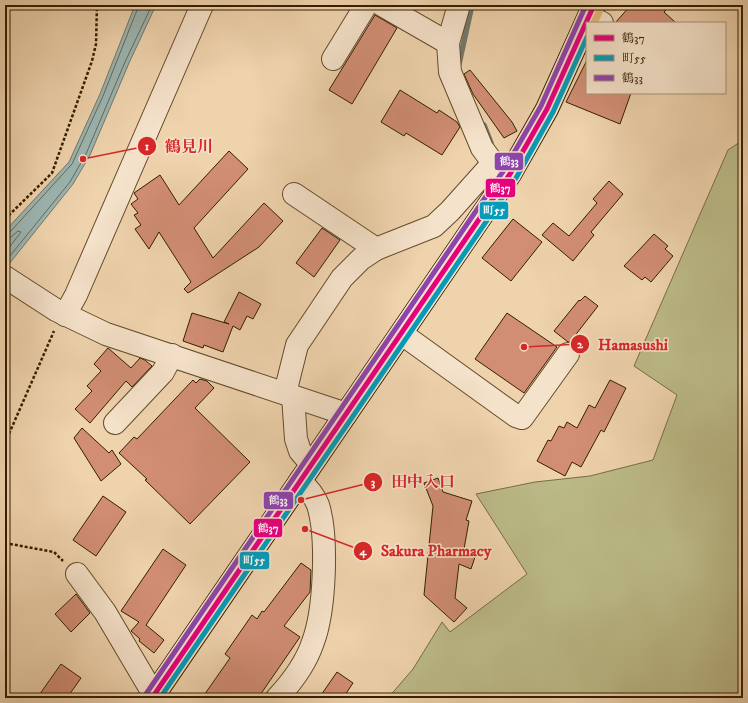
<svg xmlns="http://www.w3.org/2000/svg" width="748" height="703" viewBox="0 0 748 703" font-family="'IM FELL DW Pica','Noto Serif JP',serif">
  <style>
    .green { fill: #bcbb88; stroke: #786c44 }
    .water { fill: #9cb6b2; stroke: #72796b }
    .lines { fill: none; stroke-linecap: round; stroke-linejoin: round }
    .shore { stroke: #686a59; stroke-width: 1 }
    .stream { stroke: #72796b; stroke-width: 5.5 }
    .building { fill: #d28e75; stroke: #341e00 }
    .minor-casing { stroke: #634b2b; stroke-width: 24 }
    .major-casing { stroke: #341e00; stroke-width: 24 }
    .path { stroke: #341e00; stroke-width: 2.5; stroke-dasharray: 3 2; stroke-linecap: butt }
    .minor { stroke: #f5e2ca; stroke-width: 22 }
    .major { stroke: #e8ba76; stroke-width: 22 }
    .bus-1-casing { stroke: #f5e2ca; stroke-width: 8 }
    .bus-2-casing { stroke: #f5e2ca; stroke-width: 8 }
    .bus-3-casing { stroke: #f5e2ca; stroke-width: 8 }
    .bus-1 { stroke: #e5007d; stroke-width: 5 }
    .bus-2 { stroke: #059bb9; stroke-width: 5 }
    .bus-3 { stroke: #8e44ad; stroke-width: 5 }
    .leader { fill: none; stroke: #d62828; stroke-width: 1.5 }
    .callout-dot { fill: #d62828; stroke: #f5e2ca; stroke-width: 1.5 }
    .mark-label { font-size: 12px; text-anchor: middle; font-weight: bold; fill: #fff }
    .callout-label { font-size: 16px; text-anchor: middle; font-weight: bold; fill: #d62828; stroke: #f5e2ca; stroke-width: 3; stroke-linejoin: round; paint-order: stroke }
    .line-badge { stroke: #f5e2ca; stroke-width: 1.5 }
    .badge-label { font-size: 11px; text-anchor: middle; font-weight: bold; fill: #fff }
  </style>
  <rect width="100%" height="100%" fill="#efd3ad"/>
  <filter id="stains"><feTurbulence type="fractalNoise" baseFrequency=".005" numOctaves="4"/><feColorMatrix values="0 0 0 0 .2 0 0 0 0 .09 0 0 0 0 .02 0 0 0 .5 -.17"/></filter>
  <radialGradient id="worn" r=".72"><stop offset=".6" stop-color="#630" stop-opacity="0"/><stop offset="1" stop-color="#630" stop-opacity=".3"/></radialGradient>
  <polygon class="green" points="743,140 743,698 388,698 413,669 442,622 450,632 527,574 476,494 535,482 590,476 653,460 677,395 634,366 728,150"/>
  <polygon class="water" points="135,5 156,5 129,63 90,155 73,184 5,269 5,231 69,162 100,94"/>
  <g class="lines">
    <g class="shore">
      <polyline points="5,234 10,232 72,164 103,96 139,5"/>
      <polyline points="5,239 11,237 18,231 21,232 5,253"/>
      <polyline points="5,262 70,182 86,154 125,62 152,5"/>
    </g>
    <g class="stream">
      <polyline points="459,64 472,5"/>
      <polyline points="484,125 491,143"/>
    </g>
  </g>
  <g class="building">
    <polygon points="631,5 671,5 664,12 676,23 615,23"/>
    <polygon points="375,15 397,28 352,104 329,90"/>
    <polygon points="587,60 587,93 631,93 620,124 566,102"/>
    <polygon points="470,70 512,122 517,131 504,138 473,94 464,74"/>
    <polygon points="400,90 437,113 439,110 457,122 460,127 442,155 406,133 404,136 381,122"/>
    <polygon points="229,151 248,169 194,228 213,258 264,203 283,221 259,247 188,293 184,289 191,282 159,232 149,249 135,229 141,225 134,215 138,213 131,204 138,199 134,193 160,175 179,205"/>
    <polygon points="609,181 623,194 591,232 594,235 573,261 542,235 553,223 569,236 597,203 593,199"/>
    <polygon points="513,219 542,242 511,281 482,258"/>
    <polygon points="322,228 340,240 314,277 296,263"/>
    <polygon points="654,234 668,246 665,249 673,256 651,282 645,277 642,280 624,266"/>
    <polygon points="239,292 261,304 253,319 247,316 240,330 233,326 223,352 204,345 203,348 183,341 192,313 229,324 224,322"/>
    <polygon points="585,296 598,306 570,342 568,342 554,331 579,300 580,301"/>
    <polygon points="507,313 557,347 524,393 475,359"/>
    <polygon points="108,348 131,368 140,358 145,360 152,366 132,387 126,381 90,423 75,409 92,391 87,386 101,371 94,364"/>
    <polygon points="200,379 207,381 214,388 195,408 250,462 190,524 145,480 147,479 119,453 134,437 137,439 193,380 196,383"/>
    <polygon points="610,380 626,388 604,432 601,430 581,467 572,462 565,476 537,461 548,440 551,441 559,426 564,428 567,422 577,428 589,405 595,408"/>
    <polygon points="82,428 109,453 112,450 121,464 101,481 74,438"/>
    <polygon points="438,478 443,492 472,501 466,520 469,521 464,549 476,554 471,569 459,564 455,598 467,608 454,622 424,595 433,506 424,483"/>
    <polygon points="103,496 126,512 96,556 73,540"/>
    <polygon points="163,549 186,565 146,625 164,640 154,653 139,641 140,639 131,631 139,622 121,611"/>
    <polygon points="301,563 311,570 310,592 284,626 300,637 258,698 202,698 230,658 225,654 252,615 257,619 262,611 264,612"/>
    <polygon points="76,594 90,613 71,632 55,614"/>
    <polygon points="61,664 81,678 67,698 37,698"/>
    <polygon points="337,672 353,683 343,698 319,698"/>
  </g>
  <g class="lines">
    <g class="minor-casing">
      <g id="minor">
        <polyline points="382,5 448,43"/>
        <polyline points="459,5 448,43 450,72 482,148 493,163 505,171"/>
        <polyline points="589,16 602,23"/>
        <polyline points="333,59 366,5"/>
        <polyline points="294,194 376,249"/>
        <polyline points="5,277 56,310 106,334 346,414"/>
        <polyline points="65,315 76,295 202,5"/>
        <polyline points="402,334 516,416 522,418 568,354"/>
        <polyline points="285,393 297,345 342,278 361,259 376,249 434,226 450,211 493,163"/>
        <polyline points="293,396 296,439 300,451 311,464"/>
        <polyline points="115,423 163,372 172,355"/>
        <polyline points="77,574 105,612 154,695"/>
        <path d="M 277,698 C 293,681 306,663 313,642 C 325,610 328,537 318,505 C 314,495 308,488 300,481"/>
      </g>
    </g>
    <g class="major-casing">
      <polyline id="major" points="152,698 510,174 547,109 594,5"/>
    </g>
    <g class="path">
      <polyline points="5,219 52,173 92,61 96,44 97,5"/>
      <polyline points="5,443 54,331"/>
      <polyline points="5,543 54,552 63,561"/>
    </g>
    <use href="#minor" class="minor"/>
    <use href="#major" class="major"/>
    <g class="bus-1-casing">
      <polyline id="bus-1" points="152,698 510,174 547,109 594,5"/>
    </g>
    <g class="bus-2-casing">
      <polyline id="bus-2" points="160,698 516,178 553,112 587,37"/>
    </g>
    <g class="bus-3-casing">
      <polyline id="bus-3" points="146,694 504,170 541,106 586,5"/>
    </g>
    <use href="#bus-1" class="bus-1"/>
    <use href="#bus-2" class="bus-2"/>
    <use href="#bus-3" class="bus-3"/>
  </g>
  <path class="leader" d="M83 159L147 146M524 347L580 344M301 500L373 482M305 529L363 551"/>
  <g class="callout-dot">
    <circle cx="83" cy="159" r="4"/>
    <circle cx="524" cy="347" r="4"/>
    <circle cx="301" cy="500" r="4"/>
    <circle cx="305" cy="529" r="4"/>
    <circle cx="147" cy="146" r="10"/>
    <circle cx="580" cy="344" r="10"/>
    <circle cx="373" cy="482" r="10"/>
    <circle cx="363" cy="551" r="10"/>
  </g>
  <g class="mark-label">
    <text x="147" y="150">1</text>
    <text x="580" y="348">2</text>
    <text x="373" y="486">3</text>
    <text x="363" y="555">4</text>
  </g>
  <g class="callout-label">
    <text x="189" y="152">鶴見川</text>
    <text x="633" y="350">Hamasushi</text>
    <text x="423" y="487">田中入口</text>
    <text x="436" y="556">Sakura Pharmacy</text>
  </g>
  <g class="line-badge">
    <rect x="494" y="152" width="30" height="19" rx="4" fill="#8e44ad"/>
    <rect x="485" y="178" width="31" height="20" rx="4" fill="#e5007d"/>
    <rect x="479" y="201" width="30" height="19" rx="4" fill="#059bb9"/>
    <rect x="263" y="491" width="31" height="19" rx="4" fill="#8e44ad"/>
    <rect x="253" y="518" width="30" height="20" rx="4" fill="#e5007d"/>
    <rect x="239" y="551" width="31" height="19" rx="4" fill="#059bb9"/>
  </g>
  <g class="badge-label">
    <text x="509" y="165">鶴33</text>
    <text x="500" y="192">鶴37</text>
    <text x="494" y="214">町55</text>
    <text x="278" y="504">鶴33</text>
    <text x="268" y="532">鶴37</text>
    <text x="254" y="564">町55</text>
  </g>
  <rect width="748" height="703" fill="none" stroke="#efd3ad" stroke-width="20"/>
  <rect x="6" y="6" width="736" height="691" fill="none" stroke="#341e00" stroke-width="2"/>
  <rect x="10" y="10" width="728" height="683" fill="none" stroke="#341e00"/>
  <rect x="586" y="22" width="140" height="72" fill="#f5e2ca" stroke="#a89479"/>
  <rect x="594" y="35" width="20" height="6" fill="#e5007d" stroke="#a89479"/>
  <text x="622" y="42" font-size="12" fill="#341e00">鶴37</text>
  <rect x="594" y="55" width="20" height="6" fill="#059bb9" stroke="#a89479"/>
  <text x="622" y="62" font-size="12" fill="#341e00">町55</text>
  <rect x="594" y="75" width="20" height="6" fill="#8e44ad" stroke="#a89479"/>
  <text x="622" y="82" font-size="12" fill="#341e00">鶴33</text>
  <rect width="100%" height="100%" filter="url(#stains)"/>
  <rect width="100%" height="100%" fill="url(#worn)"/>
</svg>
